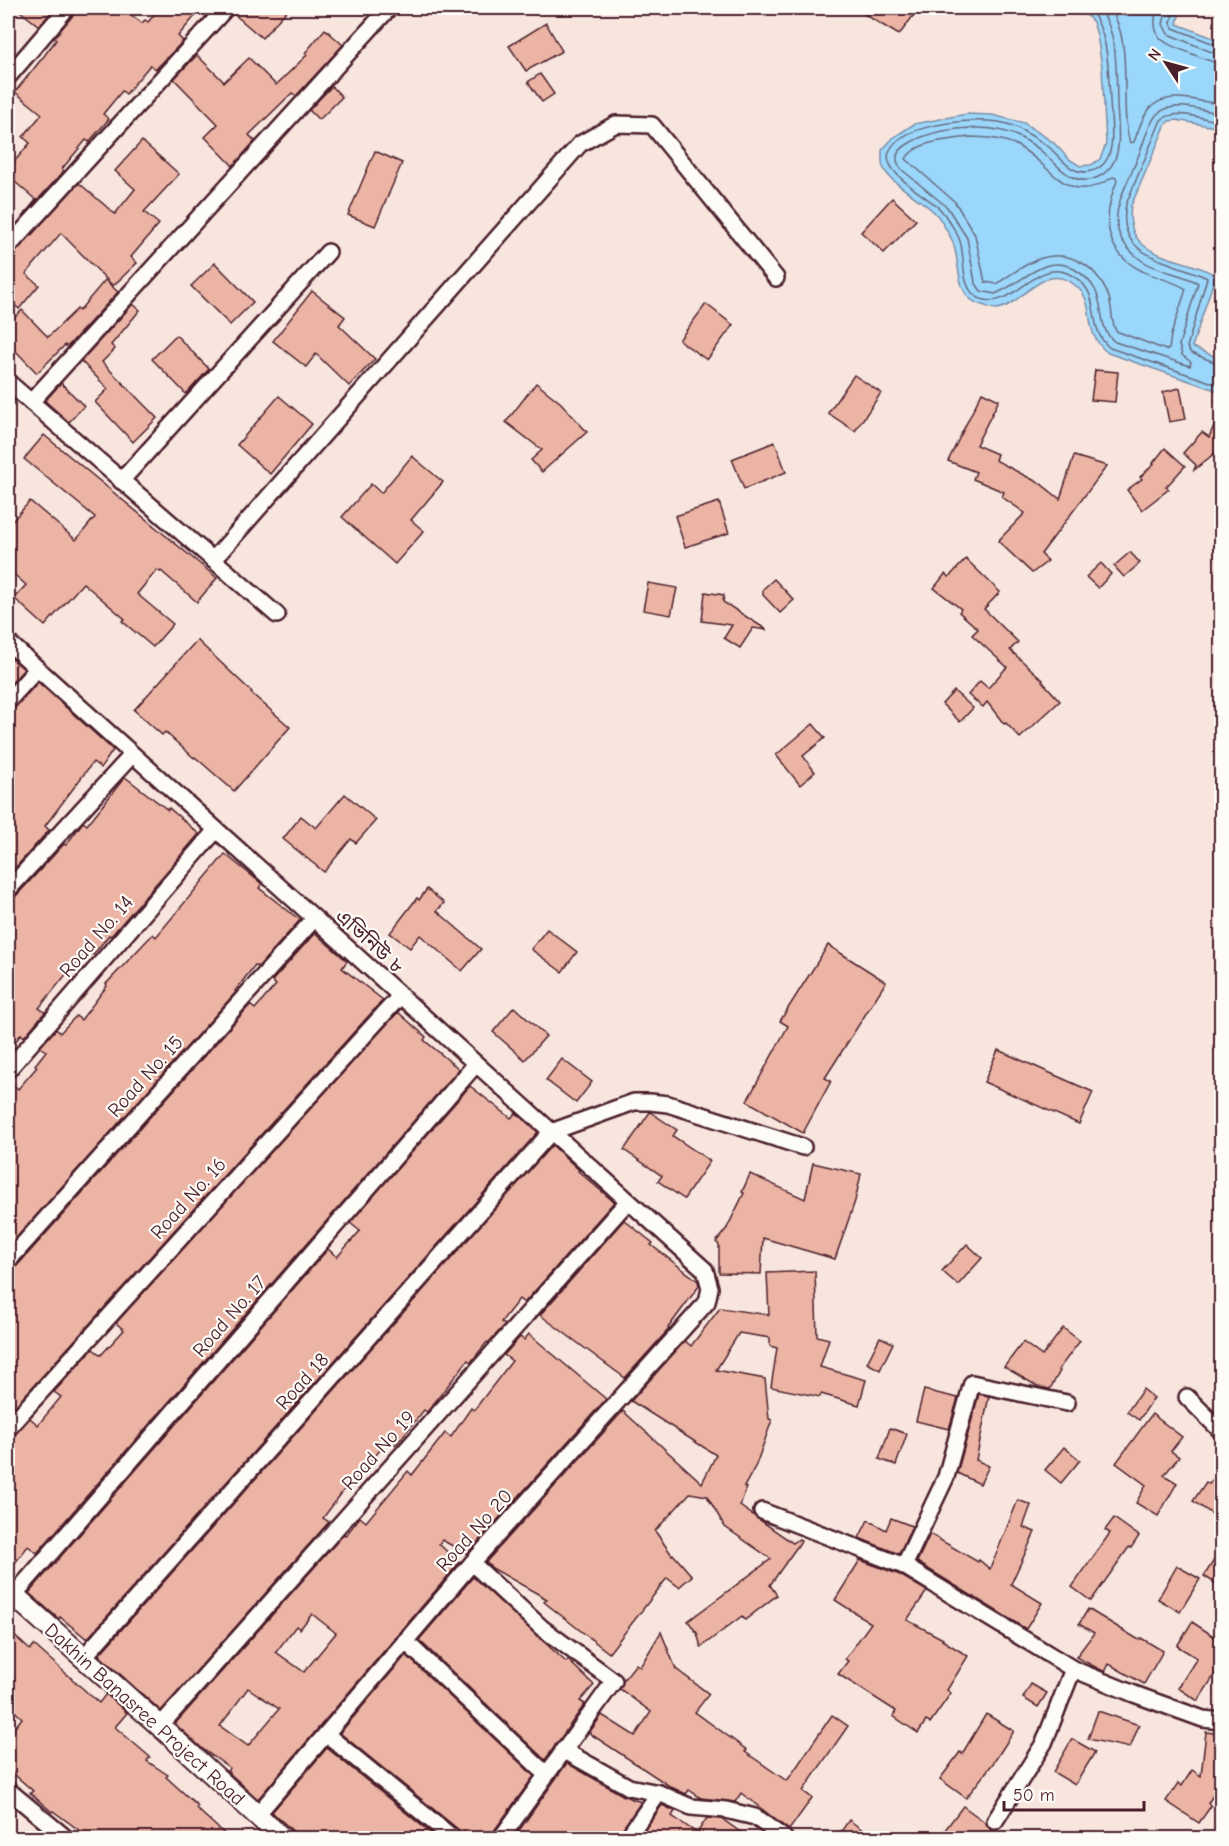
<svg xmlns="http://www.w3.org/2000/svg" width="1229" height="1846" viewBox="0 0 1229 1846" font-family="'Comic Neue','Noto Sans Bengali',sans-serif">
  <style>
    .water { fill: #9ad7fb; stroke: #7a8da8; stroke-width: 1.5 }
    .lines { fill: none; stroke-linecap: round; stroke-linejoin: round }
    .shore { stroke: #6a697e; stroke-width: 1.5 }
    .building { fill: #ecb4a4; stroke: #4a1f2b; stroke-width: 1.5; fill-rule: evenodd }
    .minor-casing { stroke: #4a1f2b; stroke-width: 20 }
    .tertiary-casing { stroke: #4a1f2b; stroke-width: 24 }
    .minor { stroke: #fdfcf7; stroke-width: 15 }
    .tertiary { stroke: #fdfcf7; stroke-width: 20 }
    .labels { text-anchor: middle; stroke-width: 4.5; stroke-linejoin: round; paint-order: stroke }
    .street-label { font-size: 20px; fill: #4a1f2b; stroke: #fdfcf7 }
  </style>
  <rect width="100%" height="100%" fill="#f8e6de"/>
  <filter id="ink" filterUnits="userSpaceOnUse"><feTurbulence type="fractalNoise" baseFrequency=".0167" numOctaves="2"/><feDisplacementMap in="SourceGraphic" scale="12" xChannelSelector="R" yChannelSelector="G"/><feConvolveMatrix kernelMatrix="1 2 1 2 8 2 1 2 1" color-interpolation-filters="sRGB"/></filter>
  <g filter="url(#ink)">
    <path class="water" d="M 1080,8 L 1181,8 L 1177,24 L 1221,41 L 1221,128 L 1176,120 L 1169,121 L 1166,124 L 1131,206 C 1123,260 1181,255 1213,274 L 1215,277 L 1192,347 L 1221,359 L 1221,392 L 1108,353 C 1080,331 1098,304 1076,286 C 1044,258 1022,307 996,309 C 992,309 986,306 982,305 C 951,297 963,257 950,236 C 945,228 941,219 935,213 C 922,199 886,182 882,164 C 882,160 882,154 882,150 L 894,137 L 914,124 L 967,114 L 992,115 L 1024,123 L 1053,142 L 1069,159 L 1080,166 L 1091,165 L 1100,159 L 1106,144 L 1102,67 L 1097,35 L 1093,22 Z"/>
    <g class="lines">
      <g class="shore">
        <path d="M 1089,8 C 1109,33 1108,67 1110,99 C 1110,120 1121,164 1091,171 C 1072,176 1062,159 1050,148 C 1042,142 1032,136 1023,131 C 1014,125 999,121 989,121 C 964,119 899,125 889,152 C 881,173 929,197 941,210 C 947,218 957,232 960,241 C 965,257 961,281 973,294 C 976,297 980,299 985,300 C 1015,307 1036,260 1067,273 C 1107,290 1083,326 1110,348 L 1222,386"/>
        <path d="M 1099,8 C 1119,33 1116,74 1117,105 C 1118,130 1126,165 1096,178 C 1074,187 1059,167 1046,155 C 1038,148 1028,141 1019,137 C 991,122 935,127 908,144 C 897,151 893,157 901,169 L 947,207 L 967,238 L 975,282 L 981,291 L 995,294 C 1014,287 1028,271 1048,265 C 1057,263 1066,264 1074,269 C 1114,292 1091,324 1115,342 L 1190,366 L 1191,362 L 1182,355 L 1179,345 L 1198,283 C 1181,273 1158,272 1141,260 C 1097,228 1123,196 1138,157 C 1144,143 1147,126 1157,114 C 1173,100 1202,110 1222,114"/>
        <path d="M 1110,8 C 1135,45 1118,103 1130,143 L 1134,142 C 1138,132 1141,120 1147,112 C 1163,88 1199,101 1222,105"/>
        <path d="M 1157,8 C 1149,39 1164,43 1190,53 C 1200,57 1210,63 1222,63"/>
        <polyline points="1167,8 1163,24 1168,34 1209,51 1222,54"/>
        <polyline points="1174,8 1171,23 1173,28 1222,47"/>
        <path d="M 1222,122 C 1205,119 1175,108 1161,120 L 1126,204 C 1115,260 1171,259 1207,278 L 1187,347 L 1191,353 L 1222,365"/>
        <path d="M 969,137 C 984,137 1000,138 1014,144 C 1052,162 1065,210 1113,177 L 1116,178 L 1117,181 C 1102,217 1103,253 1144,272 C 1157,278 1175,281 1186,289 L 1171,335 L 1169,349 L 1166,350 L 1116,331 C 1110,320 1113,306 1108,295 C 1102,281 1095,270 1082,263 C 1050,244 1023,266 997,284 L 985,282 L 975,235 L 955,202 L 906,159 C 916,140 950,140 969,137 Z"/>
      </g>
    </g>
    <g class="building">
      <polygon points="16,8 55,8 39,26"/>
      <polygon points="76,8 122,8 142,23 145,20 148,22 160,8 202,8 178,36 183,41 156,69 150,65 126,94 122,91 103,114 109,119 89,142 86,140 62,169 64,171 22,217 36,200 8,176 8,169 30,143 23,137 42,114 15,92 44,56 56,40 54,38 74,14"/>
      <polygon points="235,8 289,8 262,38 234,14"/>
      <polygon points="854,8 919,8 899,35"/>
      <polygon points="546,23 562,51 526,71 509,46"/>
      <polygon points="325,29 343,45 296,96 292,93 249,135 255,141 233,166 205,137 218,124 174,79 197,55 224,82 249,58 276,85 307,55 305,53"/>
      <polygon points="540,74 554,94 542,102 528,82"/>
      <polygon points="332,86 342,97 319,120 309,110"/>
      <polygon points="142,141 179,174 144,212 159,224 131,257 137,263 113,286 61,233 26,274 39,285 19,309 8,299 8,260 79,183 115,214 135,189 115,171"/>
      <polygon points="375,151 402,163 375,226 348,215"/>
      <polygon points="892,198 916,220 884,253 861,232"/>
      <polygon points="215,263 253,302 230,325 191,286"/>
      <polygon points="105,280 118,292 67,347 65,345 37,373 8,343 8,324 22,310 48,337 77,309 79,311"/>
      <polygon points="312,291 345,317 339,325 375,359 349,386 316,354 306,367 273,341"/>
      <polygon points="133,304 140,310 111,345 115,349 102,362 157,418 133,442 95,402 108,389 81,361"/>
      <polygon points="706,304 733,325 707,360 679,340"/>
      <polygon points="176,335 209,369 186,394 152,359"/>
      <polygon points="1095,370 1118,372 1115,402 1091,400"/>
      <polygon points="854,375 881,393 855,431 828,413"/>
      <polygon points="61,383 84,406 69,422 45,401"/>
      <polygon points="536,383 561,403 587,432 542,472 531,460 542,450 506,422"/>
      <polygon points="1180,388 1186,419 1169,422 1163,392"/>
      <polygon points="982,392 999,400 976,445 997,454 995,460 1041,484 1060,499 1074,456 1107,466 1041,554 1048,561 1032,573 998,541 1025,513 1002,497 1004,492 973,479 976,472 948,461"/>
      <polygon points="279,396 312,424 270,474 237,445"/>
      <polygon points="1221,410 1221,448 1194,470 1196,465 1183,453 1202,432 1209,437"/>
      <polygon points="44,435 217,578 197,602 161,571 160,572 157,570 137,594 173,624 153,647 122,621 125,619 83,583 45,626 14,598 26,585 8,569 8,526 30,501 76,540 95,517 24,459"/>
      <polygon points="775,442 786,472 744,489 732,459"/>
      <polygon points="1165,448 1185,466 1166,487 1169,489 1142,510 1127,490 1142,479 1140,477 1154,464 1153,463"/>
      <polygon points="412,456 443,482 411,520 424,531 395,564 342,517 371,484 381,493"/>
      <polygon points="719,502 729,533 685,547 675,516"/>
      <polygon points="1130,552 1140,563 1124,577 1114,566"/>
      <polygon points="966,559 1000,592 984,609 1018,642 1010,650 1043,680 1042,681 1060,701 1020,738 1006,723 1004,724 987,702 983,707 968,695 980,681 988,688 1007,667 972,635 978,629 959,612 961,609 934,588 945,574 949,577"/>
      <polygon points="1101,563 1111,574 1098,588 1086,577"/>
      <polygon points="774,579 794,600 780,613 763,595 763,589"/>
      <polygon points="648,583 677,588 671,615 643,610"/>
      <polygon points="705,592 724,595 723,602 767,630 753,628 740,648 724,638 732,625 702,621"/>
      <polygon points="197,640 252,692 251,693 290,727 234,791 195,757 194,758 165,732 162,735 134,710"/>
      <polygon points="8,655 24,669 8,687"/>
      <polygon points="38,682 113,750 101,768 93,762 45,826 49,830 8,876 8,711 15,708"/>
      <polygon points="954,691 973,708 960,722 942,704"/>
      <polygon points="813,724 825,738 803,756 815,772 800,785 776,755"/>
      <polygon points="125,777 168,810 169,808 199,834 111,936 109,935 93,955 87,951 69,973 68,972 39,1008 45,1012 24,1037 21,1034 8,1052 8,900 15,897 64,844 66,845 83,822 87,825"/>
      <polygon points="345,794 376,820 356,843 351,839 324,872 283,839 301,816 316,828"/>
      <polygon points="225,854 262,884 259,888 300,920 258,967 255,965 235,991 236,992 8,1247 8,1080 18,1089 37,1067 35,1065 46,1051 40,1047 56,1029 60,1033 76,1016 81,1020 107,986 106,984 153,934 156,937"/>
      <polygon points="427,889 444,903 437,911 481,949 462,971 420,935 410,948 390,933 417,898 419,900"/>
      <polygon points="547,929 577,952 562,972 531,949"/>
      <polygon points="315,933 347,961 342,968 383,1000 8,1414 8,1276 250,1005 255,1009 276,985 272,981"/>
      <polygon points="828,945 886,982 825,1078 831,1081 803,1133 747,1101 788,1026 780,1021"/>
      <polygon points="514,1007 546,1036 525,1060 493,1032"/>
      <polygon points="398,1012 426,1037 424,1040 459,1069 37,1553 28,1546 8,1572 8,1438 15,1435 30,1418 38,1425 61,1397 54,1392 93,1349 101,1355 124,1330 116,1323"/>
      <polygon points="998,1050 1093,1092 1079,1124 984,1082"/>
      <polygon points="562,1059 592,1082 576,1103 546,1080"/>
      <polygon points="470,1086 511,1118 516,1113 538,1132 87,1639 60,1617 59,1619 29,1593 328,1249 337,1257 360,1231 350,1223"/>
      <polygon points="650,1112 677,1130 673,1136 710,1161 684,1199 658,1181 662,1176 624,1150"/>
      <polygon points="552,1145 579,1170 578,1171 614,1202 524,1303 519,1299 501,1322 505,1325 488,1343 487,1342 471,1362 468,1360 427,1412 424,1410 396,1445 389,1439 349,1488 347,1486 323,1518 329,1522 161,1711 99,1655"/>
      <polygon points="813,1163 861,1174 855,1201 835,1259 763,1238 761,1274 719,1273 719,1245 716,1242 727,1228 744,1193 742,1192 750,1174 805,1199"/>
      <polygon points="624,1220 653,1243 651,1245 698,1281 699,1286 668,1328 669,1329 625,1378 540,1315"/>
      <polygon points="967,1244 982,1258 958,1285 942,1271"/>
      <polygon points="815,1271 817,1336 829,1339 820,1367 866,1380 859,1405 821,1394 820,1397 771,1387 777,1348 770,1346 770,1338 739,1333 716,1370 765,1379 769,1419 772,1420 756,1465 744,1487 746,1488 740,1506 793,1543 799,1539 801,1541 770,1585 777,1595 745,1620 742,1616 701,1647 697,1633 688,1621 771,1559 725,1527 707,1496 690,1493 655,1531 672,1555 673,1554 692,1576 679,1587 667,1578 609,1653 544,1602 547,1599 492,1568 486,1562 623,1411 702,1483 716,1455 631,1401 685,1341 691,1346 720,1308 769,1315 767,1273"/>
      <polygon points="1063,1328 1080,1341 1058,1370 1060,1371 1050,1389 1039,1387 1004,1367 1023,1342 1042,1356"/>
      <path d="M 529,1334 L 606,1399 L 467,1554 L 442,1540 L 439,1544 L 459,1563 L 258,1799 L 227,1771 L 230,1768 L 204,1750 L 175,1724 L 344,1534 L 346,1535 L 360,1517 L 366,1522 L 408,1471 L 412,1475 L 445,1433 L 451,1437 L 471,1408 L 474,1410 L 512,1361 L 504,1355 L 520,1337 L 524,1340 ZM 312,1614 L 336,1633 L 304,1672 L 276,1652 L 296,1626 L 300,1629 ZM 248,1688 L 279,1709 L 248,1746 L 220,1726 Z"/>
      <polygon points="880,1337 893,1343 880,1370 867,1363"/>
      <polygon points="1143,1389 1154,1398 1139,1420 1127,1412"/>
      <polygon points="924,1390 958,1398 949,1429 916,1421"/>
      <polygon points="979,1394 989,1396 976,1460 989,1466 980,1484 957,1473"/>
      <polygon points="1152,1414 1182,1437 1171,1451 1179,1457 1164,1475 1177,1483 1158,1516 1136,1503 1146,1485 1116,1463"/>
      <polygon points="890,1428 907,1434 896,1465 879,1459"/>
      <polygon points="1064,1447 1080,1460 1061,1483 1045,1470"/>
      <polygon points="1221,1470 1221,1520 1193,1501 1206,1482 1209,1484"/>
      <polygon points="1018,1500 1031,1505 1023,1527 1035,1532 1011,1584 1042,1603 1026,1629 917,1562 930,1534 978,1562 979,1560 990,1569"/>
      <polygon points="891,1518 912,1526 899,1554 859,1538 868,1520 886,1530"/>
      <polygon points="1114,1518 1139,1536 1131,1548 1129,1547 1091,1601 1072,1587 1110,1533 1105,1530"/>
      <polygon points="1221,1549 1221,1587 1204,1576"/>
      <polygon points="860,1560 900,1575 927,1591 907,1620 943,1639 942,1640 968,1656 947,1690 951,1693 930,1723 926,1721 918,1733 893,1716 896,1711 838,1674 848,1661 845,1659 871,1623 835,1600"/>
      <polygon points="1177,1566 1200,1579 1180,1612 1158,1599"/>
      <polygon points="473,1577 566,1662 568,1660 594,1685 580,1701 585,1704 545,1760 419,1640"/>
      <polygon points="1088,1609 1139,1640 1141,1638 1163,1651 1144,1684 1109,1664 1105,1672 1076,1657 1094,1633 1079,1624"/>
      <polygon points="1192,1622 1221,1641 1221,1654 1215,1665 1219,1668 1198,1701 1178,1688 1197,1658 1177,1646"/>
      <polygon points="8,1630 30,1650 34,1645 99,1703 106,1694 127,1713 115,1727 150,1757 147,1761 168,1775 166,1777 198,1806 196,1808 230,1839 91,1839 53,1811 52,1812 30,1793 33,1791 8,1769 8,1736 22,1718 8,1705"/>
      <polygon points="661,1632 676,1669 709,1694 695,1712 747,1750 745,1752 787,1781 832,1715 848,1726 803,1791 812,1798 789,1830 741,1793 735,1802 701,1798 689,1790 686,1794 671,1787 589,1733 602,1715 635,1736 651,1712 620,1689 623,1680 636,1664 640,1667"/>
      <polygon points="406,1655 534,1776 493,1832 491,1839 463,1839 459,1830 340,1733"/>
      <polygon points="1031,1684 1047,1693 1038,1707 1023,1698"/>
      <polygon points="1098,1711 1139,1725 1130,1748 1088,1739"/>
      <polygon points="986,1714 1014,1731 994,1762 966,1798 940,1779 960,1752 962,1754"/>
      <polygon points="1206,1732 1221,1734 1221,1783 1208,1803 1211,1806 1199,1823 1166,1801 1178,1783 1182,1786 1192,1770 1201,1776"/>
      <polygon points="1072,1739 1095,1752 1075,1785 1053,1772"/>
      <polygon points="327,1748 438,1839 294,1839 293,1831 272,1812"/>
      <polygon points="567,1763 624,1796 641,1802 616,1839 513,1839"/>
      <polygon points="662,1805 675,1811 672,1816 697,1833 707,1818 722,1819 750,1839 655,1839 644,1831"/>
      <polygon points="963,1806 986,1823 991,1830 984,1839 938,1839"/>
      <polygon points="849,1820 875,1839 836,1839"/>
    </g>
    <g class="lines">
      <g class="minor-casing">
        <g id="minor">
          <polyline points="8,77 67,8"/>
          <polyline points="8,247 226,8"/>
          <polyline points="8,382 277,615"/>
          <polyline points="31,402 389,8"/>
          <polyline points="121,481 328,252"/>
          <polyline points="213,560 580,144 616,124 652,125 776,278"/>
          <polyline points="8,642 705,1270 710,1288 707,1302 472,1563 256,1816"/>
          <polyline points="8,701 37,669"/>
          <polyline points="8,890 132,755"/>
          <polyline points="8,1070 216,830"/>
          <polyline points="8,1261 314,919"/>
          <polyline points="1187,1397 1222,1432"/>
          <polyline points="8,1428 400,996"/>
          <polyline points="762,1511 904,1566 1073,1669 1134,1694 1203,1719 1222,1721"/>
          <polyline points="472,1563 542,1628 614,1681 501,1838"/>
          <polyline points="904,1566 946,1477 972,1383 1067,1403"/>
          <polyline points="8,1602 476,1064"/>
          <polyline points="405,1641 546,1774"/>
          <polyline points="83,1658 551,1132 634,1102 650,1102 668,1104 803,1147"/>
          <polyline points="160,1726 628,1201"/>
          <polyline points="326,1734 453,1838"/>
          <polyline points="563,1750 629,1787 659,1793"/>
          <polyline points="8,1790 66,1838"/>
          <polyline points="995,1821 1044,1743 1073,1669"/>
          <polyline points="627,1838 659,1793 691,1807 726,1810 755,1817 784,1838"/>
        </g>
      </g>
      <g class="tertiary-casing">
        <polyline id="tertiary" points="8,1590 160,1726 282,1838"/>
      </g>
      <use href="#minor" class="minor"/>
      <use href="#tertiary" class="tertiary"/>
    </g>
  </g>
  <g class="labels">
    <g class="street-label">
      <text transform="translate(96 936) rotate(-49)" y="7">Road No. 14</text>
      <text transform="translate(370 941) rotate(42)" y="7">এভিনিউ ৮</text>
      <text transform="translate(145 1076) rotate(-48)" y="7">Road No. 15</text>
      <text transform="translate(188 1198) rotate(-48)" y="7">Road No. 16</text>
      <text transform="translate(229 1316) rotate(-49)" y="7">Road No. 17</text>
      <text transform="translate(302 1381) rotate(-48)" y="7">Road 18</text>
      <text transform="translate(378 1450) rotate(-48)" y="7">Road No 19</text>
      <text transform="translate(474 1530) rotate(-48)" y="7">Road No 20</text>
      <text transform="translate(145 1714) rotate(42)" y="7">Dakhin Banasree Project Road</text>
    </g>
  </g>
  <rect width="1229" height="1846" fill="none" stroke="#fdfcf7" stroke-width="30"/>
  <rect x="15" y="15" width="1199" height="1816" fill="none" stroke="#4a1f2b" stroke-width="2" filter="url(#ink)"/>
  <g transform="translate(1166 63) rotate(306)" stroke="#fdfcf7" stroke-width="4.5" paint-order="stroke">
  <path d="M0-4.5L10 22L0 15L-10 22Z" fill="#4a1f2b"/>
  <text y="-9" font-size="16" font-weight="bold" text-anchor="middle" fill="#4a1f2b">N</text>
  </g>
  <path d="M1004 1801v9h140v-9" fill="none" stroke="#4a1f2b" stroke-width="3"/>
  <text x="1013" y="1801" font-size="18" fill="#4a1f2b" stroke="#fdfcf7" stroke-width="4.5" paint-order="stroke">50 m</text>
</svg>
